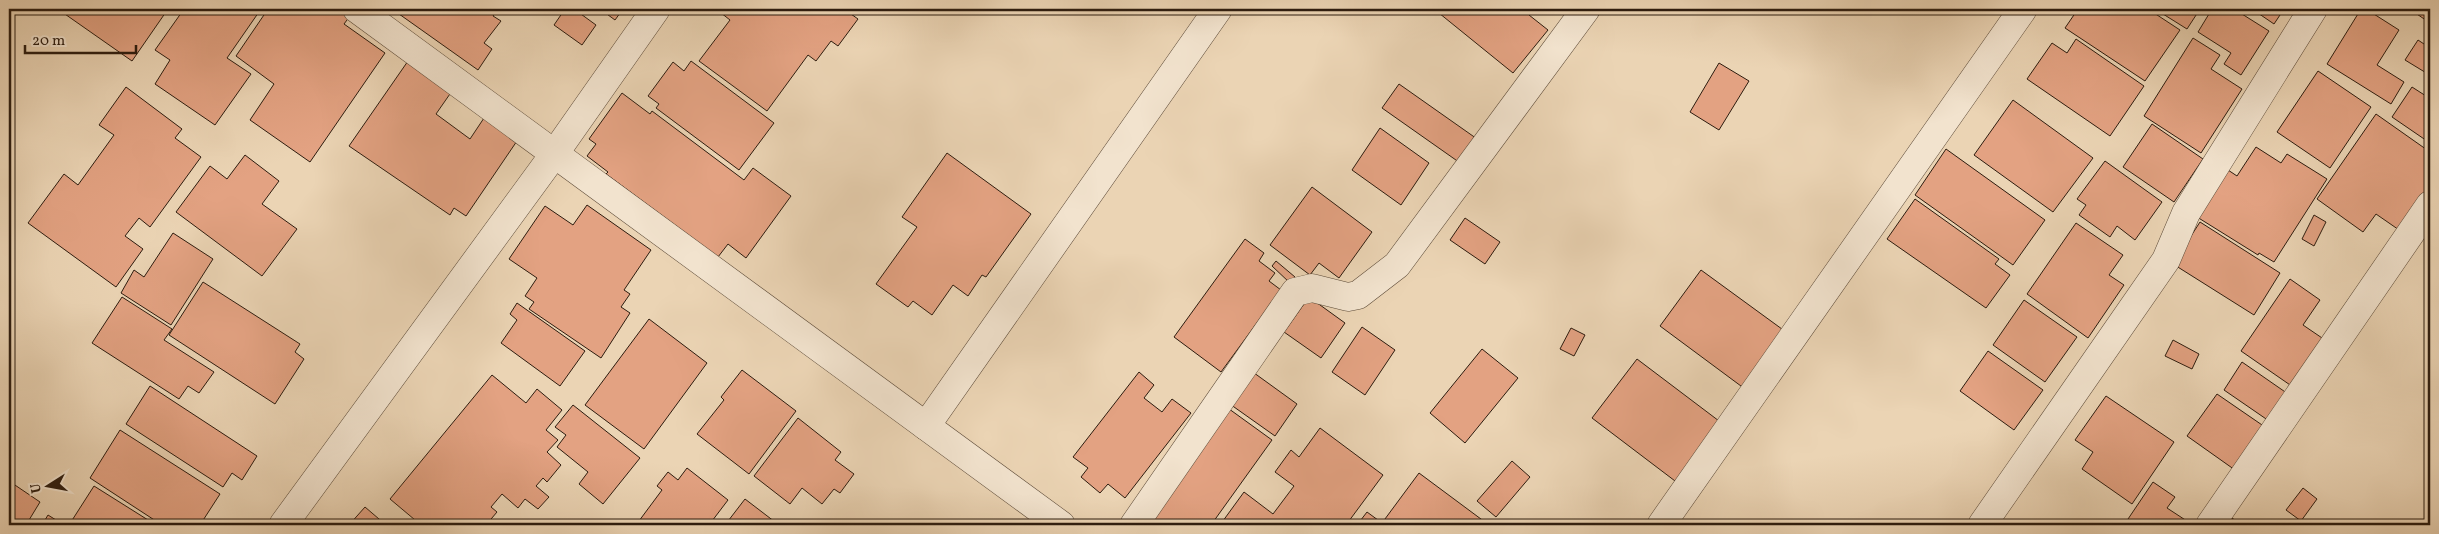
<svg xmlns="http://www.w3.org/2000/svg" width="2439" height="534" viewBox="0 0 2439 534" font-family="Vollkorn,serif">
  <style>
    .building { fill: #e3a282; stroke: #2d1c0f }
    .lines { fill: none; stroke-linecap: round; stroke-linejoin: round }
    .minor-casing { stroke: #5c4a38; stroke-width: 29 }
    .tertiary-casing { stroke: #5c4a38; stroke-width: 29 }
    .minor { stroke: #f2e3ce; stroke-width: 28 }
    .tertiary { stroke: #f2e3ce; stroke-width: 28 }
  </style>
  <rect width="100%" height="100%" fill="#ebd4b4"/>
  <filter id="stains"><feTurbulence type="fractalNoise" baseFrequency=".004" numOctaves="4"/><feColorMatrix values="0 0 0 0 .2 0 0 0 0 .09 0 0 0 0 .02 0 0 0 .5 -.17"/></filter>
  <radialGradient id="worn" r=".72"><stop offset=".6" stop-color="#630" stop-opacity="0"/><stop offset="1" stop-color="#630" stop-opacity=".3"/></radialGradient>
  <g class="building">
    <polygon points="65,9 168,9 132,61 62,12"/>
    <polygon points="184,9 261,9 227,58 251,74 215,125 155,84 170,60 155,50"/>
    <polygon points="268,9 324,9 329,12 331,9 339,9 350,16 344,24 385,53 310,162 250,120 274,84 236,56"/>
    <polygon points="392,9 498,9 493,16 501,21 484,43 492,49 478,70"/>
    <polygon points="565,9 574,9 596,25 582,45 554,25"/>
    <polygon points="600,9 623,9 615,20"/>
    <polygon points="716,9 844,9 858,19 838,46 831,41 816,61 808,55 767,111 699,61 730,20"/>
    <polygon points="1434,9 1534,9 1529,15 1548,30 1513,73"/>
    <polygon points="2078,9 2148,9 2180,30 2145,81 2065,28"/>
    <polygon points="2155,9 2200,9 2187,29"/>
    <polygon points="2212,9 2234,9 2269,31 2241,75 2224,64 2231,53 2198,32"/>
    <polygon points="2252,9 2284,9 2274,24"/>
    <polygon points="2361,9 2366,9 2399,30 2377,65 2404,82 2391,104 2327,64"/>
    <polygon points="2411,9 2430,9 2430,23 2411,10"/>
    <polygon points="2193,38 2220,55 2211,69 2242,89 2201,153 2144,116"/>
    <polygon points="2076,39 2144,86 2110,136 2027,79 2052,43 2067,53"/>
    <polygon points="2418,40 2430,48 2430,70 2428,74 2405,60"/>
    <polygon points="408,61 452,91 436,114 470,139 486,115 519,138 466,216 454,208 450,215 349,146"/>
    <polygon points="691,61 774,123 739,170 656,108 659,104 648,96 673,62 684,71"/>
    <polygon points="1719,63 1749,81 1719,130 1690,112"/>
    <polygon points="2318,71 2371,107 2330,168 2277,132"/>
    <polygon points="1399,84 1480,141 1463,165 1382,108"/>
    <polygon points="126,87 182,129 175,138 201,157 150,227 139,218 125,236 143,249 116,287 28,223 64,174 78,185 114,135 99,125"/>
    <polygon points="2412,87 2426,96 2430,89 2430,143 2392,117"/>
    <polygon points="622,93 650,114 652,111 744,180 753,168 791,196 746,258 728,244 718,257 606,174 608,172 587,156 596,144 589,139"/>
    <polygon points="2013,100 2093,158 2053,212 1974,155"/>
    <polygon points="2376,114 2430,152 2430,192 2402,232 2376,214 2363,232 2317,199"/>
    <polygon points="2152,124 2203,159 2174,202 2123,167"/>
    <polygon points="1380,128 1429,163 1401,205 1352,170"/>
    <polygon points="2256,147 2281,163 2287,154 2327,179 2274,262 2259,253 2258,255 2197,217 2228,170 2237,176"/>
    <polygon points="1946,149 2045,220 2013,265 1915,195"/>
    <polygon points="947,153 1031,214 986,277 982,275 968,296 953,285 932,315 913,301 908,307 876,284 917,227 902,217"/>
    <polygon points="245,155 279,181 262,204 297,229 262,276 176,212 210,166 227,179"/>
    <polygon points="2105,161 2162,202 2135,240 2117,226 2110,237 2079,215 2086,205 2077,199"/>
    <polygon points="1312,187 1372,232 1339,278 1319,263 1310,275 1270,245"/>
    <polygon points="1915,199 1999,259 1995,264 2010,275 1986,308 1887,239"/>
    <polygon points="587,205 651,250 624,290 630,294 621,307 630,313 601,358 529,309 534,302 525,296 537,278 509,259 545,206 573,225"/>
    <polygon points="2314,215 2326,222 2314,246 2302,239"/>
    <polygon points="1465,218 1500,242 1485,264 1450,240"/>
    <polygon points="2200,222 2280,273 2254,315 2173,264"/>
    <polygon points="2076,223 2123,255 2109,275 2124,285 2088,338 2027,294"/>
    <polygon points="173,233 213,259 171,325 121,293 134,270 144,277"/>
    <polygon points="1245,239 1264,253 1259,261 1275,273 1269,281 1281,290 1221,372 1174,337"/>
    <polygon points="1276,261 1295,277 1290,283 1272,266"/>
    <polygon points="1701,270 1786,332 1745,389 1660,326"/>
    <polygon points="2290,279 2320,300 2303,325 2325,340 2293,387 2241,351"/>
    <polygon points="203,282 300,344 295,352 304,359 275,404 169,335"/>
    <polygon points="122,297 172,329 164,340 214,372 199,393 188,386 179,399 92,343"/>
    <polygon points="1309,297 1345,323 1321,358 1284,332"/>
    <polygon points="2024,300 2077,337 2045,382 1993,345"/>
    <polygon points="517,303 585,351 560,386 501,343 517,320 510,314"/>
    <polygon points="649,319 707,363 644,449 585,405"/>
    <polygon points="1362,327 1395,350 1365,395 1332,372"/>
    <polygon points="1571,328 1585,335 1574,356 1560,349"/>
    <polygon points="2173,340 2199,354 2192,369 2165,356"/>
    <polygon points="1482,349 1518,378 1465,443 1430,413"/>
    <polygon points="1988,351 2043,390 2014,430 1960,391"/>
    <polygon points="1637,359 1723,424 1679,484 1592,418"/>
    <polygon points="2242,362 2291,396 2272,423 2224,390"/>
    <polygon points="742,370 796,411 749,474 697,434 724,400 721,397"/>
    <polygon points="1250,370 1297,404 1275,436 1227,402"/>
    <polygon points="1139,372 1154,385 1144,398 1162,412 1172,399 1191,413 1125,498 1108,484 1100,493 1081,477 1088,468 1073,457"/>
    <polygon points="492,375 526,403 537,389 562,410 546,430 558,440 547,452 561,465 547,482 543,478 536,486 549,497 538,509 525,499 518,508 502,494 491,507 497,512 486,525 421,525 390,499"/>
    <polygon points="150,386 257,456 242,480 232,473 223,487 126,424"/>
    <polygon points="2217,394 2265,427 2235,470 2187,436"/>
    <polygon points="2106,396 2174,442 2132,504 2082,469 2093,452 2075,440"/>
    <polygon points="573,405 640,458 603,504 579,484 588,472 557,447 566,435 555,427"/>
    <polygon points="1225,406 1272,440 1211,525 1140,525"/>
    <polygon points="798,418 841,452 835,460 854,474 840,493 834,489 822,504 802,488 790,504 754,476"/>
    <polygon points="1320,428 1383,475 1346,525 1220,525 1244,492 1273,514 1294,486 1275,472 1291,450 1299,457"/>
    <polygon points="120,430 220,494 200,525 162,525 90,478"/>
    <polygon points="1512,461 1530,477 1496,517 1477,501"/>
    <polygon points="687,468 728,500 709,525 636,525 662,490 657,486 668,472 678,480"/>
    <polygon points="1419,473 1489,525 1357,525 1367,512 1382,523"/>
    <polygon points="9,481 40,502 26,525 9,525"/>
    <polygon points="2153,482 2175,497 2167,508 2193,525 2131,525 2126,522"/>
    <polygon points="94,486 156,525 69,525"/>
    <polygon points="2303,488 2317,499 2301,521 2286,510"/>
    <polygon points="745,499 779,525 725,525"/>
    <polygon points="365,507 386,525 349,525"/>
    <polygon points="48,515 64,525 42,525"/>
    <polygon points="2227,515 2243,525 2220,525"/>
  </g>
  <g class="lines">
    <g class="minor-casing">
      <g id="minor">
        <polyline points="357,9 1061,525"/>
        <polyline points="926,426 1218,9"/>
        <polyline points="1134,525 1295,292 1312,288 1348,297 1358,295 1397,265 1586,9"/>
        <polyline points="1661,525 2023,9"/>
        <polyline points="1982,525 2166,260 2186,213 2313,9"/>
        <polyline points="2210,525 2430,205"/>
      </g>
    </g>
    <g class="tertiary-casing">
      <polyline id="tertiary" points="283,525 555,153 656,9"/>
    </g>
    <use href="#minor" class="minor"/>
    <use href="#tertiary" class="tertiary"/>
  </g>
  <rect width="2439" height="534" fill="none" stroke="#ebd4b4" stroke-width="30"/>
  <rect x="10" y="10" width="2419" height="514" fill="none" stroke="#2d1c0f" stroke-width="2.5"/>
  <rect x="15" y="15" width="2409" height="504" fill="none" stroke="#2d1c0f"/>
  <g transform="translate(48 486) rotate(259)" stroke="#f2e3ce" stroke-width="4" paint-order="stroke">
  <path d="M0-4L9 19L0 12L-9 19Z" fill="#2d1c0f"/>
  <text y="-8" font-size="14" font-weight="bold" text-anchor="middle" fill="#2d1c0f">U</text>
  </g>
  <path d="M25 45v8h111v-8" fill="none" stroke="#2d1c0f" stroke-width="2.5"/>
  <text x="32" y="45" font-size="15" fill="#2d1c0f" stroke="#f2e3ce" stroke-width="4" paint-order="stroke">20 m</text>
  <rect width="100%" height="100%" filter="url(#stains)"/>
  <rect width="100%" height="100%" fill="url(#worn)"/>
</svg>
